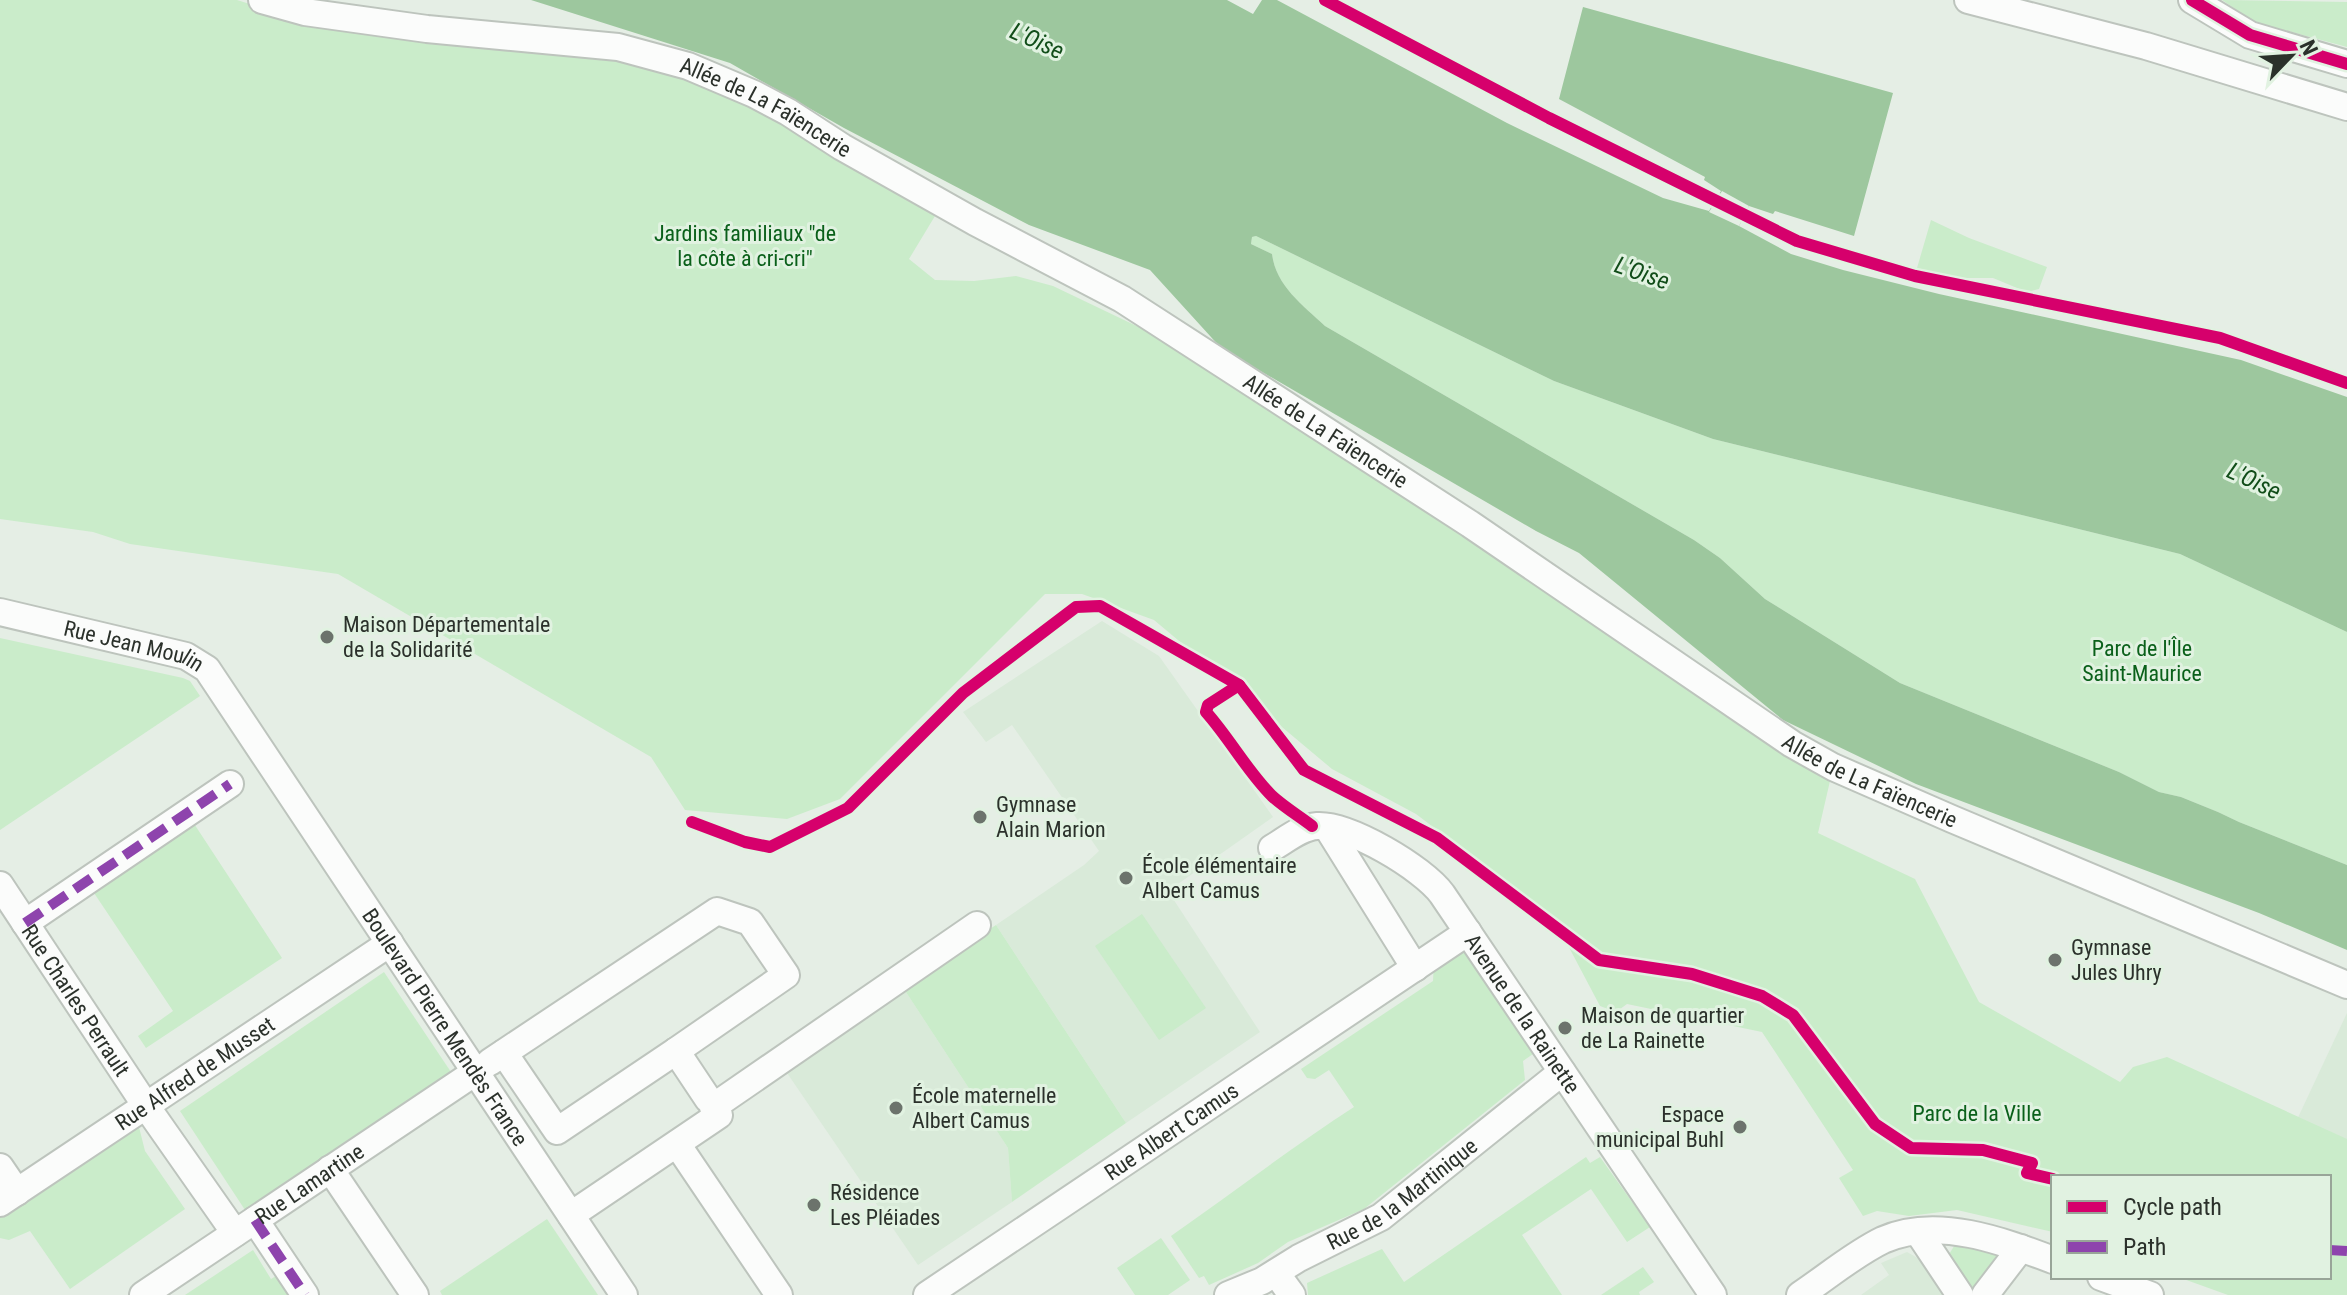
<svg xmlns="http://www.w3.org/2000/svg" width="2347" height="1295" viewBox="0 0 2347 1295" font-family="'Roboto Condensed',sans-serif">
  <style>
    .built { fill: #d9ead9 }
    .green { fill: #caecca }
    .water { fill: #9dc79e }
    .pier { fill: #e5eee5 }
    .lines { fill: none; stroke-linecap: round; stroke-linejoin: round }
    .minor-casing { stroke: #bdc4bd; stroke-width: 30 }
    .minor { stroke: #fbfcfb; stroke-width: 26 }
    .quiet { stroke: #8e44ad; stroke-width: 10; stroke-dasharray: 20 10; stroke-linecap: butt }
    .cycleway-casing { stroke: #e1f2e1; stroke-width: 17 }
    .cycleway { stroke: #d6006c; stroke-width: 12 }
    .poi-dot { fill: #6c736c; stroke: #e1f2e1; stroke-width: 3 }
    .labels { text-anchor: middle; stroke-width: 6; stroke-linejoin: round; paint-order: stroke }
    .street-label { font-size: 22px; fill: #2b312b; stroke: #e1f2e1 }
    .park-label { font-size: 22px; fill: #0a601a; stroke: #e1f2e1 }
    .poi-label { font-size: 22px; fill: #2b312b; stroke: #e1f2e1; text-anchor: start }
    .water-label { font-size: 24px; font-style: italic; fill: #114d19; stroke: #e1f2e1 }
  </style>
  <rect width="100%" height="100%" fill="#e5eee5"/>
  <g class="built">
    <polygon points="1102,621 1159,656 1273,817 1168,891 1260,1032 1126,1123 996,925 1084,865 1099,851 1012,725 986,742 963,712"/>
    <polygon points="902,986 1008,1148 1012,1202 918,1265 783,1067"/>
    <polygon points="2347,1013 2347,1144 2294,1126"/>
    <polygon points="1907,1252 1921,1260 1945,1295 1861,1295 1889,1275 1881,1263"/>
  </g>
  <g class="green">
    <polygon points="0,0 237,0 284,15 648,61 722,89 938,211 909,259 935,280 974,281 1016,276 1053,286 1170,342 1694,684 1830,781 1818,833 1915,879 1979,1002 2120,1082 2133,1067 2167,1057 2347,1139 2347,1295 2228,1295 2178,1277 2329,1277 2329,1177 2053,1177 2053,1232 1957,1210 1909,1216 1877,1211 1863,1216 1839,1178 1853,1170 1762,1032 1627,1004 1616,1012 1600,1006 1554,919 1416,814 1332,769 1154,620 1082,594 1045,594 840,799 787,819 685,810 651,757 338,574 130,544 93,532 0,519"/>
    <polygon points="2222,0 2347,2 2347,47 2254,22"/>
    <polygon points="1931,220 1969,238 2047,267 2039,289 2031,291 2022,290 1993,278 1958,278 1917,268"/>
    <path d="M 1256,236 L 1554,381 L 1713,439 L 2180,554 L 2347,632 L 2347,865 L 2239,822 L 2218,812 L 2181,797 L 2159,792 L 2119,772 L 1900,683 L 1765,599 L 1720,558 L 1694,540 L 1325,326 C 1303,305 1276,286 1272,254 L 1251,244 L 1252,237 Z"/>
    <polygon points="0,638 183,678 190,681 200,696 0,830"/>
    <polygon points="187,813 282,958 146,1048 138,1036 173,1011 86,881"/>
    <polygon points="1142,914 1206,1008 1159,1040 1095,946"/>
    <polygon points="996,925 1126,1123 1012,1202 1008,1148 902,986"/>
    <path d="M 1461,951 L 1468,955 L 1533,1054 L 1523,1061 L 1525,1080 L 1364,1209 L 1288,1242 L 1258,1263 L 1209,1285 L 1204,1276 L 1199,1278 L 1171,1236 C 1232,1193 1291,1148 1354,1107 L 1329,1070 L 1315,1079 L 1307,1078 L 1301,1069 L 1433,981 L 1434,961 Z"/>
    <polygon points="384,972 453,1075 247,1213 180,1111"/>
    <polygon points="130,1125 139,1127 145,1151 185,1209 70,1289 30,1231 9,1240 0,1238 0,1214"/>
    <polygon points="1586,1157 1590,1163 1600,1157 1650,1227 1627,1242 1591,1189 1522,1235 1562,1295 1308,1295 1307,1283 1382,1249 1404,1282"/>
    <polygon points="547,1219 598,1295 442,1295 440,1291"/>
    <polygon points="1161,1238 1190,1280 1168,1295 1135,1295 1117,1268"/>
    <polygon points="1956,1243 1993,1245 2001,1258 1975,1291 1965,1291 1948,1256"/>
    <polygon points="253,1250 271,1279 288,1269 305,1295 185,1295"/>
    <polygon points="1643,1267 1654,1282 1639,1292 1640,1295 1601,1295"/>
  </g>
  <path class="water" d="M 531,0 L 1227,0 L 1253,14 L 1262,0 L 1277,0 L 1507,123 L 1663,198 L 1709,211 L 1721,191 L 1704,180 L 1705,177 L 1559,99 L 1583,7 L 1893,93 L 1854,236 L 1775,211 L 1773,214 L 1749,206 L 1739,226 L 1791,254 L 1843,270 L 1939,294 L 2241,360 L 2347,397 L 2347,632 L 2180,554 L 1713,439 L 1554,381 L 1256,236 L 1252,237 L 1251,244 L 1272,254 C 1276,286 1303,305 1325,326 L 1694,540 L 1720,558 L 1765,599 L 1900,683 L 2119,772 L 2159,792 L 2181,797 L 2218,812 L 2239,822 L 2347,865 L 2347,950 L 2259,913 L 1916,784 L 1783,720 L 1579,553 L 1536,531 L 1221,348 L 1150,270 L 1029,225 L 844,128 L 730,63 Z"/>
  <polygon class="pier" points="1722,191 1749,206 1739,226 1709,212"/>
  <g class="lines">
    <g class="minor-casing">
      <g id="minor">
        <path id="s1" d="M 262,0 L 305,12 L 427,29 L 618,47 L 688,66 L 754,94 L 788,112 L 842,147 L 975,222 L 1122,299 L 1470,524 L 1792,744 L 1833,767 L 1952,819 L 2347,985"/>
        <polyline points="1968,0 2146,46 2347,107"/>
        <polyline points="2192,0 2250,35 2347,64"/>
        <path id="s2" d="M 0,612 L 186,656 L 207,669 L 624,1295"/>
        <polyline points="1327,827 1415,968"/>
        <path id="s3" d="M 1272,848 C 1286,840 1301,827 1317,826 C 1349,824 1423,868 1442,894 L 1713,1295"/>
        <path id="s4" d="M 0,885 L 146,1106 L 235,1233"/>
        <polyline points="25,923 230,784"/>
        <polyline points="504,1053 557,1131 676,1051"/>
        <polyline points="490,1062 717,911 750,922 786,975 676,1051 708,1099"/>
        <polyline points="677,1144 779,1295"/>
        <polyline points="0,1167 17,1192"/>
        <polyline points="330,1169 415,1295"/>
        <path id="s5" d="M 0,1203 L 390,943"/>
        <polyline points="571,1215 719,1115 713,1107 977,925"/>
        <polyline points="255,1220 305,1295"/>
        <polyline points="1918,1232 1960,1295"/>
        <polyline points="1276,1273 1292,1295"/>
        <polyline points="2101,1277 2150,1295"/>
        <path id="s6" d="M 143,1295 L 483,1067"/>
        <path id="s7" d="M 927,1295 L 1468,932"/>
        <path id="s8" d="M 1228,1295 L 1262,1281 L 1299,1258 L 1381,1217 L 1562,1072"/>
        <path d="M 1800,1295 C 1827,1277 1854,1254 1883,1240 C 1936,1216 2003,1241 2053,1260"/>
        <polyline points="1985,1295 2021,1248"/>
      </g>
    </g>
    <use href="#minor" class="minor"/>
    <g class="quiet">
      <polyline points="25,923 230,784"/>
      <polyline points="255,1220 305,1295"/>
      <polyline points="2329,1250 2347,1251"/>
    </g>
    <g class="cycleway-casing">
      <g id="cycleway">
        <polyline points="1325,0 1549,118 1797,241 1915,276 2220,338 2347,383"/>
        <polyline points="2192,0 2250,35 2347,64"/>
        <path d="M 1239,685 L 1208,705 L 1206,712 C 1230,739 1247,771 1272,796 C 1284,807 1299,816 1312,826"/>
        <polyline points="692,822 745,842 770,847 848,808 963,693 1076,607 1100,606 1239,685 1304,770 1437,838 1599,960 1692,974 1762,996 1793,1015 1875,1124 1911,1148 1983,1150 2032,1163 2027,1173 2053,1179"/>
      </g>
    </g>
    <use href="#cycleway" class="cycleway"/>
  </g>
  <g class="poi-dot">
    <circle cx="327" cy="637" r="8"/>
    <circle cx="980" cy="817" r="8"/>
    <circle cx="1126" cy="878" r="8"/>
    <circle cx="2055" cy="960" r="8"/>
    <circle cx="1565" cy="1028" r="8"/>
    <circle cx="896" cy="1108" r="8"/>
    <circle cx="1740" cy="1127" r="8"/>
    <circle cx="814" cy="1205" r="8"/>
  </g>
  <g class="labels">
    <g class="street-label">
      <text dy="8" stroke="none"><textPath href="#s1" startOffset="520">Allée de La Faïencerie</textPath></text>
      <text dy="8" stroke="none"><textPath href="#s1" startOffset="1168">Allée de La Faïencerie</textPath></text>
      <text dy="8" stroke="none"><textPath href="#s2" startOffset="138">Rue Jean Moulin</textPath></text>
      <text dy="8" stroke="none"><textPath href="#s1" startOffset="1816">Allée de La Faïencerie</textPath></text>
      <text dy="8" stroke="none"><textPath href="#s4" startOffset="138">Rue Charles Perrault</textPath></text>
      <text dy="8" stroke="none"><textPath href="#s3" startOffset="340">Avenue de la Rainette</textPath></text>
      <text dy="8" stroke="none"><textPath href="#s2" startOffset="646">Boulevard Pierre Mendès France</textPath></text>
      <text dy="8" stroke="none"><textPath href="#s5" startOffset="234">Rue Alfred de Musset</textPath></text>
      <text dy="8" stroke="none"><textPath href="#s7" startOffset="294">Rue Albert Camus</textPath></text>
      <text dy="8" stroke="none"><textPath href="#s6" startOffset="200">Rue Lamartine</textPath></text>
      <text dy="8" stroke="none"><textPath href="#s8" startOffset="202">Rue de la Martinique</textPath></text>
    </g>
    <g class="park-label">
      <text x="745" y="241">Jardins familiaux "de<tspan x="745" dy="25">la côte à cri-cri"</tspan></text>
      <text x="2142" y="656">Parc de l'Île<tspan x="2142" dy="25">Saint-Maurice</tspan></text>
      <text x="1977" y="1121">Parc de la Ville</text>
    </g>
    <g class="poi-label">
      <text x="343" y="632">Maison Départementale<tspan x="343" dy="25">de la Solidarité</tspan></text>
      <text x="996" y="812">Gymnase<tspan x="996" dy="25">Alain Marion</tspan></text>
      <text x="1142" y="873">École élémentaire<tspan x="1142" dy="25">Albert Camus</tspan></text>
      <text x="2071" y="955">Gymnase<tspan x="2071" dy="25">Jules Uhry</tspan></text>
      <text x="1581" y="1023">Maison de quartier<tspan x="1581" dy="25">de La Rainette</tspan></text>
      <text x="912" y="1103">École maternelle<tspan x="912" dy="25">Albert Camus</tspan></text>
      <text x="1724" y="1122" text-anchor="end">Espace<tspan x="1724" dy="25">municipal Buhl</tspan></text>
      <text x="830" y="1200">Résidence<tspan x="830" dy="25">Les Pléiades</tspan></text>
    </g>
    <g class="water-label">
      <text transform="translate(1037 41) rotate(24)" y="8">L'Oise</text>
      <text transform="translate(1642 273) rotate(19)" y="8">L'Oise</text>
      <text transform="translate(2254 481) rotate(25)" y="8">L'Oise</text>
    </g>
  </g>
  <rect x="2051" y="1175" width="280" height="104" fill="#e1f2e1" stroke="#98a598" stroke-width="2"/>
  <rect x="2067" y="1201" width="40" height="12" fill="#d6006c" stroke="#98a598" stroke-width="2"/>
  <text x="2123" y="1215" font-size="24" fill="#2b312b">Cycle path</text>
  <rect x="2067" y="1241" width="40" height="12" fill="#8e44ad" stroke="#98a598" stroke-width="2"/>
  <text x="2123" y="1255" font-size="24" fill="#2b312b">Path</text>
  <g transform="translate(2291 56) rotate(65)" stroke="#e1f2e1" stroke-width="6" paint-order="stroke">
  <path d="M0-6L14 30L0 20L-14 30Z" fill="#2b312b"/>
  <text y="-12" font-size="22" font-weight="bold" text-anchor="middle" fill="#2b312b">N</text>
  </g>
</svg>
